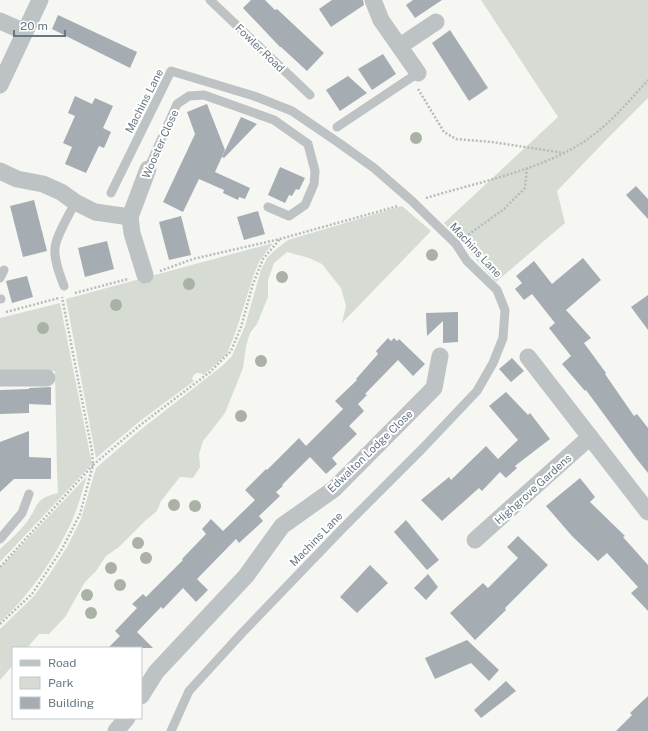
<svg xmlns="http://www.w3.org/2000/svg" width="648" height="731" viewBox="0 0 648 731" font-family="'Public Sans',sans-serif">
  <style>
    .green { fill: #d6dbd3 }
    .building { fill: #a5adb3 }
    .lines { fill: none; stroke-linecap: round; stroke-linejoin: round }
    .path { stroke: #b8bbbd; stroke-width: 2.5; stroke-dasharray: 2 2; stroke-linecap: butt }
    .service { stroke: #bdc2c5; stroke-width: 9 }
    .minor { stroke: #bdc2c5; stroke-width: 17 }
    .tree { fill: #a9b2a5 }
    .labels { text-anchor: middle; stroke-width: 4; stroke-linejoin: round; paint-order: stroke }
    .street-label { font-size: 11px; fill: #677883; stroke: #fff }
  </style>
  <rect width="100%" height="100%" fill="#f6f6f3"/>
  <g class="green">
    <polygon points="481,0 648,0 648,98 606,140 557,191 565,223 496,282 444,223 558,117"/>
    <polygon points="402,206 431,231 342,323 346,306 341,288 322,264 309,258 287,252 274,263 268,280 268,297 257,324 250,333 246,346 243,368 225,413 203,441 199,454 200,467 193,478 180,477 161,501 157,511 145,521 119,547 106,556 96,571 85,582 65,617 49,634 39,634 27,648 13,648 13,665 0,680 0,629 34,596 49,575 67,547 81,519 96,468 139,431 222,366 232,356 245,326 261,270 267,258 275,250 288,240"/>
    <path d="M 273,243 L 260,260 L 254,274 L 236,331 L 227,354 L 204,375 C 199,372 194,372 192,379 L 194,381 L 140,421 L 96,458 L 66,299 Z"/>
    <path d="M 60,303 L 92,464 L 0,562 L 0,549 C 9,541 19,532 26,523 C 40,505 33,499 58,493 L 57,471 L 55,371 L 0,371 L 0,318 Z"/>
    <path d="M 87,476 C 82,491 78,508 71,523 C 54,559 30,595 0,622 L 0,568 Z"/>
  </g>
  <g class="building">
    <polygon points="251,0 265,0 275,10 277,9 324,53 307,71 281,47 280,47 243,8"/>
    <polygon points="332,0 363,0 364,5 331,27 319,9"/>
    <polygon points="413,0 442,0 415,18 406,5"/>
    <polygon points="58,15 137,52 130,68 52,29"/>
    <polygon points="450,30 488,88 469,101 432,43"/>
    <polygon points="383,54 396,74 372,90 358,69"/>
    <polygon points="348,76 367,93 340,111 326,90"/>
    <polygon points="75,96 92,104 95,98 113,106 103,128 111,132 104,148 99,146 86,173 65,164 72,147 63,143 75,116 68,113"/>
    <polygon points="207,104 225,150 215,172 250,188 245,199 239,197 238,200 223,193 224,190 199,179 183,212 163,202 195,134 187,112"/>
    <polygon points="241,117 257,124 224,158 222,157"/>
    <polygon points="280,167 305,178 299,190 296,189 292,196 289,195 285,203 268,195"/>
    <polygon points="636,186 648,199 648,219 626,195"/>
    <polygon points="34,200 47,251 23,257 10,206"/>
    <polygon points="258,211 265,234 244,240 237,217"/>
    <polygon points="181,216 191,255 169,260 159,222"/>
    <polygon points="107,241 114,269 85,277 78,248"/>
    <polygon points="583,258 601,280 566,310 591,338 584,343 606,373 605,374 634,416 637,414 648,428 648,473 636,458 586,390 585,391 562,364 571,356 549,328 555,323 532,294 524,300 515,289 522,283 516,276 534,261 552,284"/>
    <polygon points="27,276 33,297 12,303 6,281"/>
    <polygon points="648,295 648,330 631,307"/>
    <polygon points="458,312 458,342 443,343 443,321 427,336 426,313"/>
    <polygon points="388,338 391,341 394,338 397,341 399,339 425,364 413,376 398,360 365,394 367,395 358,404 364,411 349,426 357,434 332,458 337,464 326,474 310,457 282,485 283,486 276,492 280,496 259,516 263,521 239,543 236,539 197,579 208,590 196,602 183,588 163,609 161,607 137,632 153,648 108,648 120,636 115,631 137,608 132,604 143,594 146,597 183,560 182,559 206,534 202,529 211,519 223,531 255,500 245,490 266,469 267,470 299,438 306,446 343,409 335,401 357,380 356,379 378,354 376,351"/>
    <polygon points="512,358 524,371 511,382 499,369"/>
    <polygon points="51,387 51,405 29,404 29,413 0,414 0,390 29,389 29,388"/>
    <polygon points="506,392 528,415 530,413 550,439 515,466 517,468 506,478 500,472 482,491 479,488 442,521 421,500 449,477 451,480 486,446 498,459 518,440 489,406"/>
    <polygon points="29,431 29,457 51,458 51,479 14,479 0,492 0,442"/>
    <polygon points="580,478 595,497 590,502 625,536 623,537 648,565 648,611 631,593 638,587 607,553 598,561 572,536 546,506"/>
    <polygon points="406,520 439,560 427,570 394,532"/>
    <polygon points="518,536 548,565 505,608 506,610 475,640 450,613 483,583 488,588 518,558 507,547"/>
    <polygon points="370,565 388,583 357,613 340,597"/>
    <polygon points="428,574 438,587 426,600 414,588"/>
    <polygon points="467,640 499,670 489,681 471,663 435,679 425,658"/>
    <polygon points="506,681 516,691 481,718 474,710"/>
    <polygon points="648,696 648,731 616,731 632,715 630,713"/>
  </g>
  <g class="lines">
    <g class="path">
      <polyline points="418,89 444,132 456,139 492,142 564,153"/>
      <path d="M 426,198 C 478,182 548,169 592,136 C 613,120 630,100 648,80"/>
      <polyline points="465,237 504,209 525,188 527,168"/>
      <polyline points="160,271 193,259 280,239 398,206"/>
      <polyline points="75,293 128,279"/>
      <polyline points="6,312 59,298"/>
      <polyline points="0,567 93,465 92,451 62,297"/>
      <polyline points="0,624 32,594 62,549 80,514 93,465 139,426 210,372 231,351 241,327 253,284 263,259 280,239"/>
    </g>
    <g class="service">
      <polyline points="210,0 310,95"/>
      <polyline points="337,127 418,73"/>
      <polyline points="148,169 177,104 189,96 204,95 274,120 308,144 315,171 314,184 305,205 289,216 268,207"/>
      <polyline points="111,193 171,71 254,96 292,111 339,143 374,168 412,201 456,244 467,261 497,290 505,310 503,338 493,363 477,391 421,450 342,529 242,633 189,691 171,731"/>
      <polyline points="0,278 4,270"/>
      <path d="M 64,286 C 60,275 54,261 55,249 C 55,237 70,214 75,202"/>
      <polyline points="0,299 1,299"/>
      <polyline points="0,539 22,513 29,494"/>
    </g>
    <g class="minor">
      <polyline points="373,0 381,20 418,73"/>
      <polyline points="0,21 25,32"/>
      <polyline points="400,46 436,22"/>
      <polyline points="0,85 40,0"/>
      <polyline points="0,171 17,179 43,184 61,192 75,202 95,212 130,217 148,169"/>
      <polyline points="130,217 132,233 145,275"/>
      <polyline points="528,357 648,512"/>
      <polyline points="0,378 47,378"/>
      <polyline points="475,540 590,437"/>
      <polyline points="141,696 156,672 246,576 282,526 334,489 434,388 440,356"/>
      <polyline points="116,731 127,718"/>
    </g>
  </g>
  <g class="tree">
    <circle cx="416" cy="138" r="6"/>
    <circle cx="432" cy="255" r="6"/>
    <circle cx="282" cy="277" r="6"/>
    <circle cx="189" cy="284" r="6"/>
    <circle cx="116" cy="305" r="6"/>
    <circle cx="43" cy="328" r="6"/>
    <circle cx="261" cy="361" r="6"/>
    <circle cx="241" cy="416" r="6"/>
    <circle cx="174" cy="505" r="6"/>
    <circle cx="195" cy="506" r="6"/>
    <circle cx="138" cy="543" r="6"/>
    <circle cx="146" cy="558" r="6"/>
    <circle cx="111" cy="568" r="6"/>
    <circle cx="120" cy="585" r="6"/>
    <circle cx="87" cy="595" r="6"/>
    <circle cx="91" cy="613" r="6"/>
  </g>
  <g class="labels">
    <g class="street-label">
      <text transform="translate(260 48) rotate(44)" y="4">Fowler Road</text>
      <text transform="translate(144 101) rotate(-63)" y="4">Machins Lane</text>
      <text transform="translate(160 144) rotate(-66)" y="4">Wooster Close</text>
      <text transform="translate(476 250) rotate(47)" y="4">Machins Lane</text>
      <text transform="translate(370 451) rotate(-44)" y="4">Edwalton Lodge Close</text>
      <text transform="translate(533 489) rotate(-42)" y="4">Highgrove Gardens</text>
      <text transform="translate(316 539) rotate(-46)" y="4">Machins Lane</text>
    </g>
  </g>
  <rect x="12" y="647" width="130" height="72" fill="#ffffff" stroke="#c2c9cd"/>
  <rect x="20" y="660" width="20" height="6" fill="#bdc2c5" stroke="#c2c9cd"/>
  <text x="48" y="667" font-size="12" fill="#677883">Road</text>
  <rect x="20" y="677" width="20" height="12" fill="#d6dbd3" stroke="#c2c9cd"/>
  <text x="48" y="687" font-size="12" fill="#677883">Park</text>
  <rect x="20" y="697" width="20" height="12" fill="#a5adb3" stroke="#c2c9cd"/>
  <text x="48" y="707" font-size="12" fill="#677883">Building</text>
  <path d="M14 30v6h51v-6" fill="none" stroke="#677883" stroke-width="2"/>
  <text x="20" y="30" font-size="12" fill="#677883" stroke="#ffffff" stroke-width="3" paint-order="stroke">20 m</text>
</svg>
